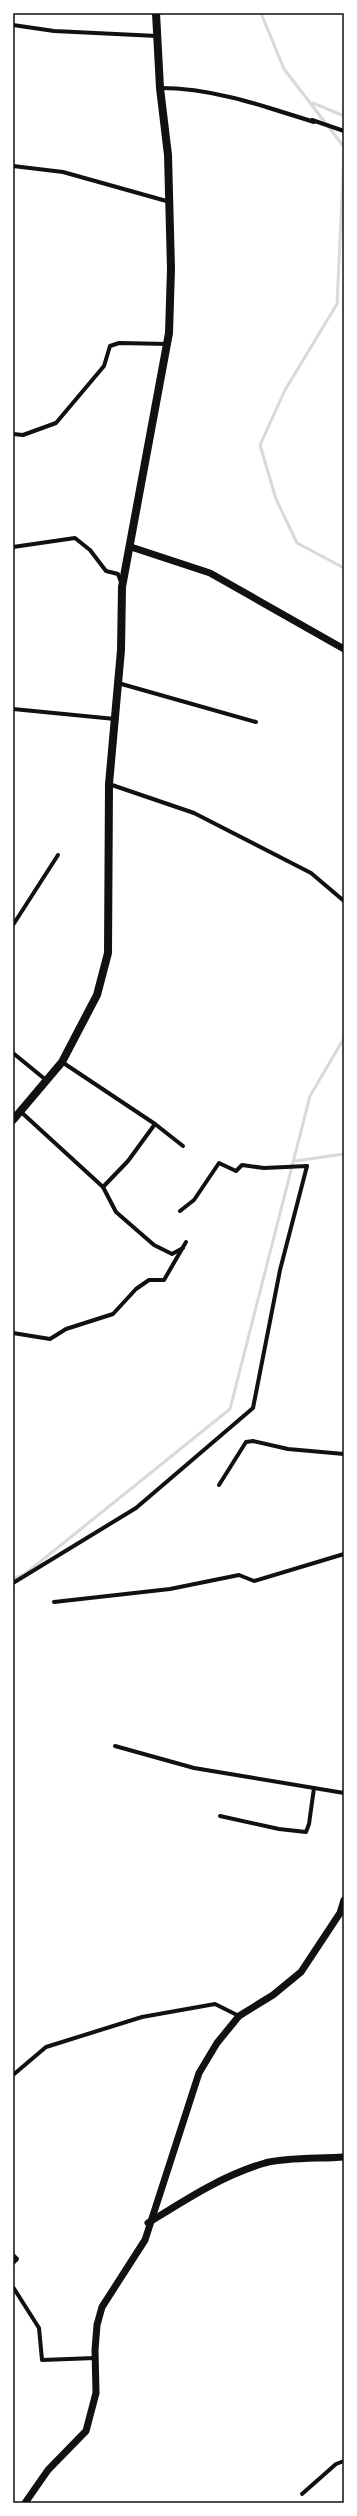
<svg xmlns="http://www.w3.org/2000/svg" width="357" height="2516" viewBox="0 0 357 2516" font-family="'Nunito Sans',sans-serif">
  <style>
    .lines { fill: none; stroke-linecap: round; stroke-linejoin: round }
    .stream { stroke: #d9d9d9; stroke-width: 3 }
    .minor { stroke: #111; stroke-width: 4 }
    .tertiary { stroke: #111; stroke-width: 7 }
    .secondary { stroke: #111; stroke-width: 8 }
    .neatline { fill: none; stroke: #111; stroke-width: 1.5 }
  </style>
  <rect width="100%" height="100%" fill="#fff"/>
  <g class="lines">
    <g class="stream">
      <polyline points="261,13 284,69 344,147"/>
      <polyline points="313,103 344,116"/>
      <polyline points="344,154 337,304 285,390 260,445 276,499 297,543 344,568"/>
      <polyline points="295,1161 344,1154"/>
      <polyline points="13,1579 25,1574 230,1409 310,1096 344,1038"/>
    </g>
    <g class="minor">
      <polyline points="13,25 54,31 157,36"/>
      <path d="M 160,88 C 213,88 264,106 314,122 L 266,107"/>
      <polyline points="312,120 344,131"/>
      <polyline points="13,166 63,172 170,202"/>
      <polyline points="13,434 23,435 56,423 104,366 110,346 119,343 168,344"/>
      <polyline points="13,547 75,538 90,550 106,571 118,574 121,582"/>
      <polyline points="118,683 256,722"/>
      <polyline points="13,709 115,719"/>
      <polyline points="109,784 194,813 311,873 344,901"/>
      <polyline points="13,925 58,855"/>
      <polyline points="13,1053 46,1080"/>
      <polyline points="62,1062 155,1124 183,1146"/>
      <polyline points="20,1111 103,1187 116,1212 154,1245 172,1254 183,1248"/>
      <polyline points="103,1187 128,1161 155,1124"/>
      <polyline points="13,1333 50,1339 66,1329 113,1314 136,1289 149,1280 164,1280 186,1242"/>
      <polyline points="219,1485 246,1442 253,1441 288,1449 344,1454"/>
      <polyline points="13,1583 136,1508 253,1408 280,1270 307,1166 264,1168 242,1165 236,1171 219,1163 194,1200 180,1211"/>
      <polyline points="54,1602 170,1589 239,1575 254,1581 344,1554"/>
      <polyline points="115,1746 194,1768 344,1793"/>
      <polyline points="220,1816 279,1829 306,1832 309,1824 314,1788"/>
      <polyline points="13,2075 46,2047 142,2017 215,2004 239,2016"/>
      <polyline points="13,2255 17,2259 13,2263"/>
      <polyline points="13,2287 39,2328 42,2360 95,2358"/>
      <polyline points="302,2494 336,2464 344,2461"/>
    </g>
    <g class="tertiary">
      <polyline points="131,547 210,573 344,649"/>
      <path d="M 148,2223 C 185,2200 223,2175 265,2163 C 288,2157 320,2159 344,2157"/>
      <polyline points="25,2503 48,2470 86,2431 96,2393 95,2350 97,2325 102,2307 145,2240 199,2073 217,2043 239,2016 273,1995 301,1972 340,1913 344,1900"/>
    </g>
    <polyline class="secondary" points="13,1120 62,1062 97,995 108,953 109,784 121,650 122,587 169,333 171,269 168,155 160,88 156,13"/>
  </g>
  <rect width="357" height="2516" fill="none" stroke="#ffffff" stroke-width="28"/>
  <rect x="14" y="14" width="329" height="2488" class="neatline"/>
</svg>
